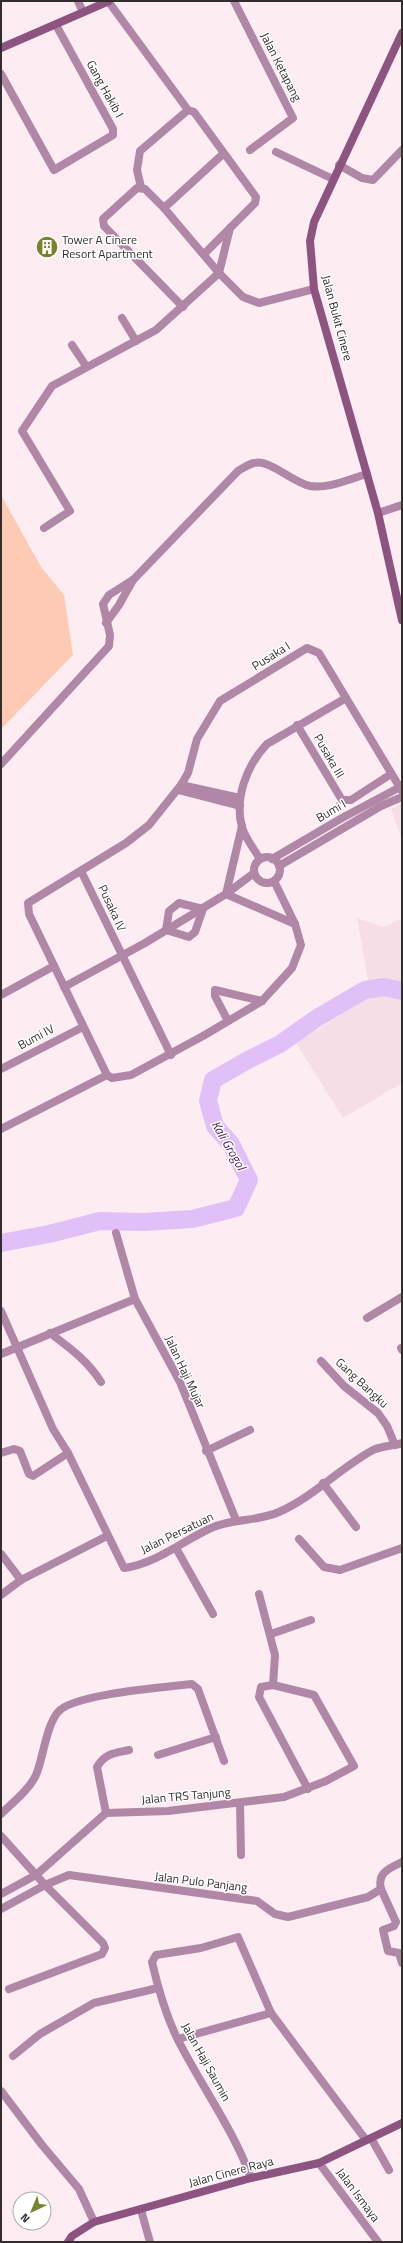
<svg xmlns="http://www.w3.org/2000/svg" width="403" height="2243" viewBox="0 0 403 2243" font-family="'Titillium Web',sans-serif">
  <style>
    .built { fill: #f7dde5 }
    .green { fill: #fdcab3 }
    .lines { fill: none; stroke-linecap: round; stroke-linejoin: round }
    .river { stroke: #e1c0f8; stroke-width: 18 }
    .minor { stroke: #b087a6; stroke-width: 8 }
    .secondary { stroke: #8d5481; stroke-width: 8 }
    .labels { text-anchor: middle; stroke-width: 3; stroke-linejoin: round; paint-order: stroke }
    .street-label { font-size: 12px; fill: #342d2f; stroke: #fff }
    .poi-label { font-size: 12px; fill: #342d2f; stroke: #fff; text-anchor: start }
    .water-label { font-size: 13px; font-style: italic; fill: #4e2566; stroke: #fff }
  </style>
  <rect width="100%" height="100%" fill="#fdecf1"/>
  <g class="built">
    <polygon points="402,803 402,840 391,809"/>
    <polygon points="357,918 383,927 402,919 402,1083 343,1118 296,1043 371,997"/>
  </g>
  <polygon class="green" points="1,495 41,567 64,595 73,655 1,729"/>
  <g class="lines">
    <polyline class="river" points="1,1243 49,1234 100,1221 144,1222 192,1219 236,1208 249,1180 231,1144 215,1126 208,1101 213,1080 248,1060 280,1044 317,1018 365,990 384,987 402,991"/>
    <g class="minor">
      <polyline points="78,1 83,12"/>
      <polyline points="108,1 188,110"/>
      <polyline points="234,1 293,118 250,150"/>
      <polyline points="1,74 54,170 113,135 113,129 56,25"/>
      <polyline points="276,152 333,179"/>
      <polyline points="339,165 362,178 373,180 402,150"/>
      <polyline points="141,187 137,170 140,151 188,110 194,112 256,197 255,203 204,254"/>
      <polyline points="164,208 223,154"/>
      <polyline points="183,307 104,226 103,219 137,188 145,189 164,208 219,273 230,228"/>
      <polyline points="122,318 136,341"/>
      <polyline points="72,345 86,366"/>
      <polyline points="378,513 402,505"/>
      <polyline points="44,528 70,511 22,431 52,386 156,330 219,273 243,297 259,303 314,289"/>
      <polyline points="106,623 119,605 133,580"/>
      <polyline points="297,725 342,800 351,800 391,774"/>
      <path d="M 1,764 L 109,646 L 110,635 L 103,604 L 109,595 L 134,579 L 238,471 C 243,468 249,464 254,463 C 270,459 293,483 310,486 C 329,489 349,479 367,474"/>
      <polyline points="181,785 240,798"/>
      <polyline points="178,790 240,806"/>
      <circle cx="267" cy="870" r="13"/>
      <path d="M 260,859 C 254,849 245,838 242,827 C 234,798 247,765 267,744 L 346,698"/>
      <polyline points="272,859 342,818 402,786"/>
      <polyline points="279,866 381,806 402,797"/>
      <polyline points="81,871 171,1055"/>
      <polyline points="274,881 295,924 301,945 292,968 262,1001 203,1036 131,1075 112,1078 107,1075 29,914 28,903 126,843 149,825 181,785 188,773 197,739 220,701 307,648 319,653 402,791"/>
      <polyline points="226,894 242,826"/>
      <polyline points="226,894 254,873"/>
      <polygon points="179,903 203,909 195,932 189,937 166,930 169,911"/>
      <polyline points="64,987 145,943 226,894 295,924"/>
      <polyline points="1,995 54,966"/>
      <polyline points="228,1021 215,996 215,990 262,1001"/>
      <polyline points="1,1069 83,1027"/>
      <polyline points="1,1129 107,1075"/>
      <polyline points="116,1233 135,1299 180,1382 236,1520"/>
      <path d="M 1,1311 L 53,1429 L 68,1453 L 124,1568 C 155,1564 181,1542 209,1529 C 231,1518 257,1522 279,1512 C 313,1497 340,1468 373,1450 C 381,1446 393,1446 402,1443"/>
      <polyline points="367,1318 402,1297"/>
      <path d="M 50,1333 C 70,1348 88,1361 101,1382"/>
      <polyline points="401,1348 402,1350"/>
      <polyline points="1,1354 135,1299"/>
      <polyline points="321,1361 344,1386 378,1413 387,1426 395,1445"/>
      <polyline points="206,1451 250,1430"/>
      <polyline points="1,1453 14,1449 20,1451 29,1474 33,1476 68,1453"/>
      <polyline points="323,1483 356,1527"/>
      <polyline points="299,1539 324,1567 340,1570 402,1548"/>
      <polyline points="176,1548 213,1614"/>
      <polyline points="1,1554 21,1580"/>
      <polyline points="259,1594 275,1655 273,1685"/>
      <polyline points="1,1595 21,1580 107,1536"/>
      <polyline points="271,1634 311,1620"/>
      <polyline points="158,1755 216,1737"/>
      <polyline points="240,1803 241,1855"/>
      <path d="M 106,1813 L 97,1767 C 105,1753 115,1753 129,1750"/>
      <path d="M 1,1814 C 12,1803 29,1790 36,1775 C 43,1759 46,1726 58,1712 C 72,1694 167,1687 192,1684 L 198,1689 L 224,1761"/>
      <polyline points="1,1836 45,1885 103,1943 105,1948 102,1954 9,1989"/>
      <polyline points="381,1889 396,1922 394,1926 383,1930 388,1951 399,1953 402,1963"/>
      <polyline points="1,1894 36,1875 106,1813 168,1811 284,1797 326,1781 354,1766 314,1695 273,1685 261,1687 259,1697 308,1789"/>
      <path d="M 1,1909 L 45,1885 L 69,1875 L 257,1901 L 275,1914 L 288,1917 L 368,1897 L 381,1889 C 377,1873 389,1868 402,1862"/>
      <polyline points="178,2039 271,2013"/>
      <polyline points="13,2056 40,2034 94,2003 158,1988"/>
      <polyline points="1,2091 42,2145 79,2189 94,2222"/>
      <polyline points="371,2138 389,2170"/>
      <polyline points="319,2163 378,2242"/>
      <path d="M 251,2178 C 233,2129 202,2087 178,2040 C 166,2016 158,1988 152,1962 L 156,1955 L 201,1948 L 238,1937 L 271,2013 L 366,2140"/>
      <polyline points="141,2210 150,2242"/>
    </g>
    <g class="secondary">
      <polyline points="402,33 314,222 310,241 314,289 378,513 402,620"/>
      <polyline points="1,48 109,1"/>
      <polyline points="68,2242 72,2236 94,2222 251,2178 319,2163 402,2123"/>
    </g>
  </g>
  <defs>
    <g id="building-disc" transform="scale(1.15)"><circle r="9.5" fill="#788330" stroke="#fff"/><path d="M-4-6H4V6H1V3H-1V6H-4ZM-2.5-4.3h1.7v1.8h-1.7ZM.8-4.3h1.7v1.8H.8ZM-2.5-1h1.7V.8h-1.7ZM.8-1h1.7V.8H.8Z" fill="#fff"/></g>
  </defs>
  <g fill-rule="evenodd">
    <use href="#building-disc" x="47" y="247"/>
  </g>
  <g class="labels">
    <g class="street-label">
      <text transform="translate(281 67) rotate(63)" y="4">Jalan Ketapang</text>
      <text transform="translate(105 89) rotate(61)" y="4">Gang Hakib I</text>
      <text transform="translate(337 318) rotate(75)" y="4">Jalan Bukit Cinere</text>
      <text transform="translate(271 656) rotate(-32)" y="4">Pusaka I</text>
      <text transform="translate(329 756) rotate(60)" y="4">Pusaka III</text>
      <text transform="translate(331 811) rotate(-30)" y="4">Bumi I</text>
      <text transform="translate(112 908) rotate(65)" y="4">Pusaka IV</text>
      <text transform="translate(36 1037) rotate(-28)" y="4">Bumi IV</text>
      <text transform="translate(185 1372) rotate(65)" y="4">Jalan Haji Mujar</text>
      <text transform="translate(362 1383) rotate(43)" y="4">Gang Bangku</text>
      <text transform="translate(177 1533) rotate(-26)" y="4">Jalan Persatuan</text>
      <text transform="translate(186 1796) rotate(-5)" y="4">Jalan TRS Tanjung</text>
      <text transform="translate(201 1882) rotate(7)" y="4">Jalan Pulo Panjang</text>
      <text transform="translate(206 2062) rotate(61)" y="4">Jalan Haji Saumin</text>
      <text transform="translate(231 2172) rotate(-15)" y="4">Jalan Cinere Raya</text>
      <text transform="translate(358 2195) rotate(53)" y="4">Jalan Ismaya</text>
    </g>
    <g class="poi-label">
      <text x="62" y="244">Tower A Cinere<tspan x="62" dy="14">Resort Apartment</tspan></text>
    </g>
    <g class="water-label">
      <text transform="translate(229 1145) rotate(60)" y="5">Kali Grogol</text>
    </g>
  </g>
  <rect width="403" height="2243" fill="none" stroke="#342d2f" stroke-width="4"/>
  <g transform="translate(32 2211) rotate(224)"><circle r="19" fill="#ffffff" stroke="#aeabac"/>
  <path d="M0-3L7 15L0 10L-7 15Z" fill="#788330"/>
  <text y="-6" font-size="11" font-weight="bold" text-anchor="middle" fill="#342d2f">N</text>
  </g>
</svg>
